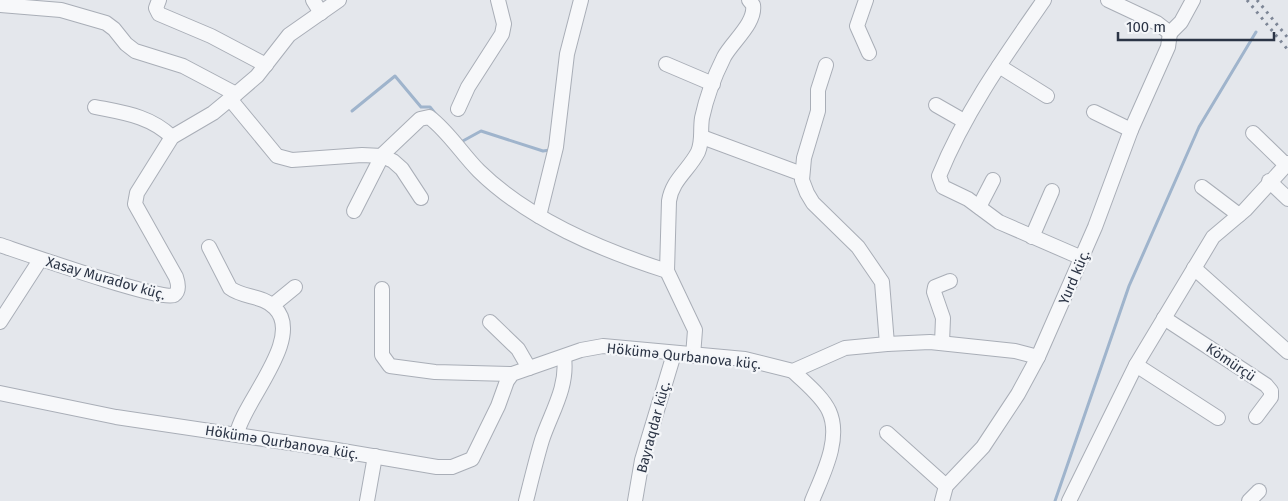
<svg xmlns="http://www.w3.org/2000/svg" width="1288" height="501" viewBox="0 0 1288 501" font-family="'Fira Sans',sans-serif">
  <style>
    .lines { fill: none; stroke-linecap: round; stroke-linejoin: round }
    .stream { stroke: #9fb4cc; stroke-width: 3 }
    .minor-casing { stroke: #a9aeb7; stroke-width: 16 }
    .minor { stroke: #f7f8fa; stroke-width: 14 }
    .rail { stroke: #7d8696; stroke-width: 3; stroke-dasharray: 2.5 5; stroke-linecap: butt }
    .labels { text-anchor: middle; stroke-width: 4.5; stroke-linejoin: round; paint-order: stroke }
    .street-label { font-size: 14px; fill: #2b3445; stroke: #f4f6f9 }
  </style>
  <rect width="100%" height="100%" fill="#e4e7ec"/>
  <g class="lines">
    <g class="stream">
      <polyline points="352,111 395,76 421,107 430,107 438,117"/>
      <polyline points="461,142 481,131 543,151 550,150"/>
      <polyline points="1055,501 1129,286 1199,127 1256,32"/>
    </g>
    <g class="minor-casing">
      <g id="minor">
        <polyline points="159,0 156,8 159,14 211,36 266,65"/>
        <polyline points="313,0 321,13"/>
        <polyline points="866,0 857,26 869,53"/>
        <path d="M 1044,0 C 1005,56 965,112 939,176 L 943,187 L 968,199 L 999,222 L 1082,258"/>
        <polyline points="1108,0 1157,23 1170,33"/>
        <polyline points="0,5 61,10 106,23 114,29 126,44 135,51 183,66 236,94"/>
        <polyline points="1170,33 1181,22 1193,0"/>
        <polyline points="666,64 713,84"/>
        <polyline points="826,65 818,90 818,111 804,158 802,180 807,193 813,203 858,247 882,282 887,344"/>
        <polyline points="999,66 1047,96"/>
        <polyline points="230,99 277,156 292,160 362,155 382,156 393,161 402,169 421,198"/>
        <polyline points="936,105 964,121"/>
        <path d="M 95,107 C 125,113 150,116 172,137"/>
        <polyline points="458,109 468,87 502,34 504,24 498,0"/>
        <polyline points="1094,112 1131,130"/>
        <polyline points="1253,133 1286,165"/>
        <polyline points="702,137 802,174"/>
        <path d="M 381,156 L 420,119 L 429,117 C 448,131 462,154 479,171 C 529,220 601,250 667,271"/>
        <polyline points="1269,181 1288,199"/>
        <polyline points="1202,187 1239,215"/>
        <polyline points="979,207 993,180"/>
        <polyline points="354,211 382,156"/>
        <polyline points="539,216 556,147 567,54 581,0"/>
        <polyline points="1032,237 1052,191"/>
        <path d="M 0,245 C 21,252 163,302 174,295 C 180,291 178,283 176,277 L 135,204 L 137,193 L 172,137 L 213,113 L 236,94 L 257,76 L 289,35 L 339,0"/>
        <path d="M 209,247 L 230,288 C 243,298 263,295 275,308 C 305,338 242,403 237,434"/>
        <polyline points="1194,268 1288,352"/>
        <polyline points="382,289 382,355 390,366 435,372 512,374"/>
        <polyline points="273,305 295,287"/>
        <polyline points="1164,318 1266,385 1271,391 1271,397 1256,417"/>
        <polyline points="0,322 40,260"/>
        <polyline points="490,322 518,349 529,368"/>
        <polyline points="942,343 943,318 934,292 935,287 950,281"/>
        <path d="M 693,356 L 695,330 L 667,271 L 669,201 C 672,180 689,170 698,152 C 703,140 700,131 702,118 C 706,99 715,75 724,57 C 732,42 756,23 753,5 L 749,0"/>
        <polyline points="1136,365 1218,418"/>
        <path d="M 793,371 C 805,383 822,396 829,411 C 842,439 822,476 812,501"/>
        <polyline points="0,393 116,417 331,449 437,467 452,467 472,459 498,406 507,381 512,374 581,350 603,346 745,359 793,371 845,348 887,344 930,342 1015,351 1038,357"/>
        <polyline points="887,433 946,486"/>
        <polyline points="367,501 375,456"/>
        <path d="M 526,501 C 531,481 536,460 542,440 C 551,413 568,387 564,358"/>
        <polyline points="635,501 642,460 674,354"/>
        <polyline points="942,501 946,486 983,447 1018,394 1038,357 1095,227 1131,130 1168,47 1170,33"/>
        <polyline points="1069,501 1136,365 1213,237 1245,210 1288,163"/>
        <polyline points="1249,501 1259,491"/>
      </g>
    </g>
    <use href="#minor" class="minor"/>
    <g class="rail">
      <polyline points="1247,0 1288,50"/>
      <polyline points="1257,0 1288,38"/>
    </g>
  </g>
  <g class="labels">
    <g class="street-label">
      <text transform="translate(1074 277) rotate(-67)" y="5">Yurd küç.</text>
      <text transform="translate(106 278) rotate(16)" y="5">Xasay Muradov küç.</text>
      <text transform="translate(684 356) rotate(6)" y="5">Hökümə Qurbanova küç.</text>
      <text transform="translate(1231 362) rotate(34)" y="5">Kömürçü</text>
      <text transform="translate(653 427) rotate(-75)" y="5">Bayraqdar küç.</text>
      <text transform="translate(282 442) rotate(9)" y="5">Hökümə Qurbanova küç.</text>
    </g>
  </g>
  <path d="M1118 32v8h156v-8" fill="none" stroke="#2b3445" stroke-width="2.5"/>
  <text x="1126" y="32" font-size="15" fill="#2b3445" stroke="#f4f6f9" stroke-width="4" paint-order="stroke">100 m</text>
</svg>
